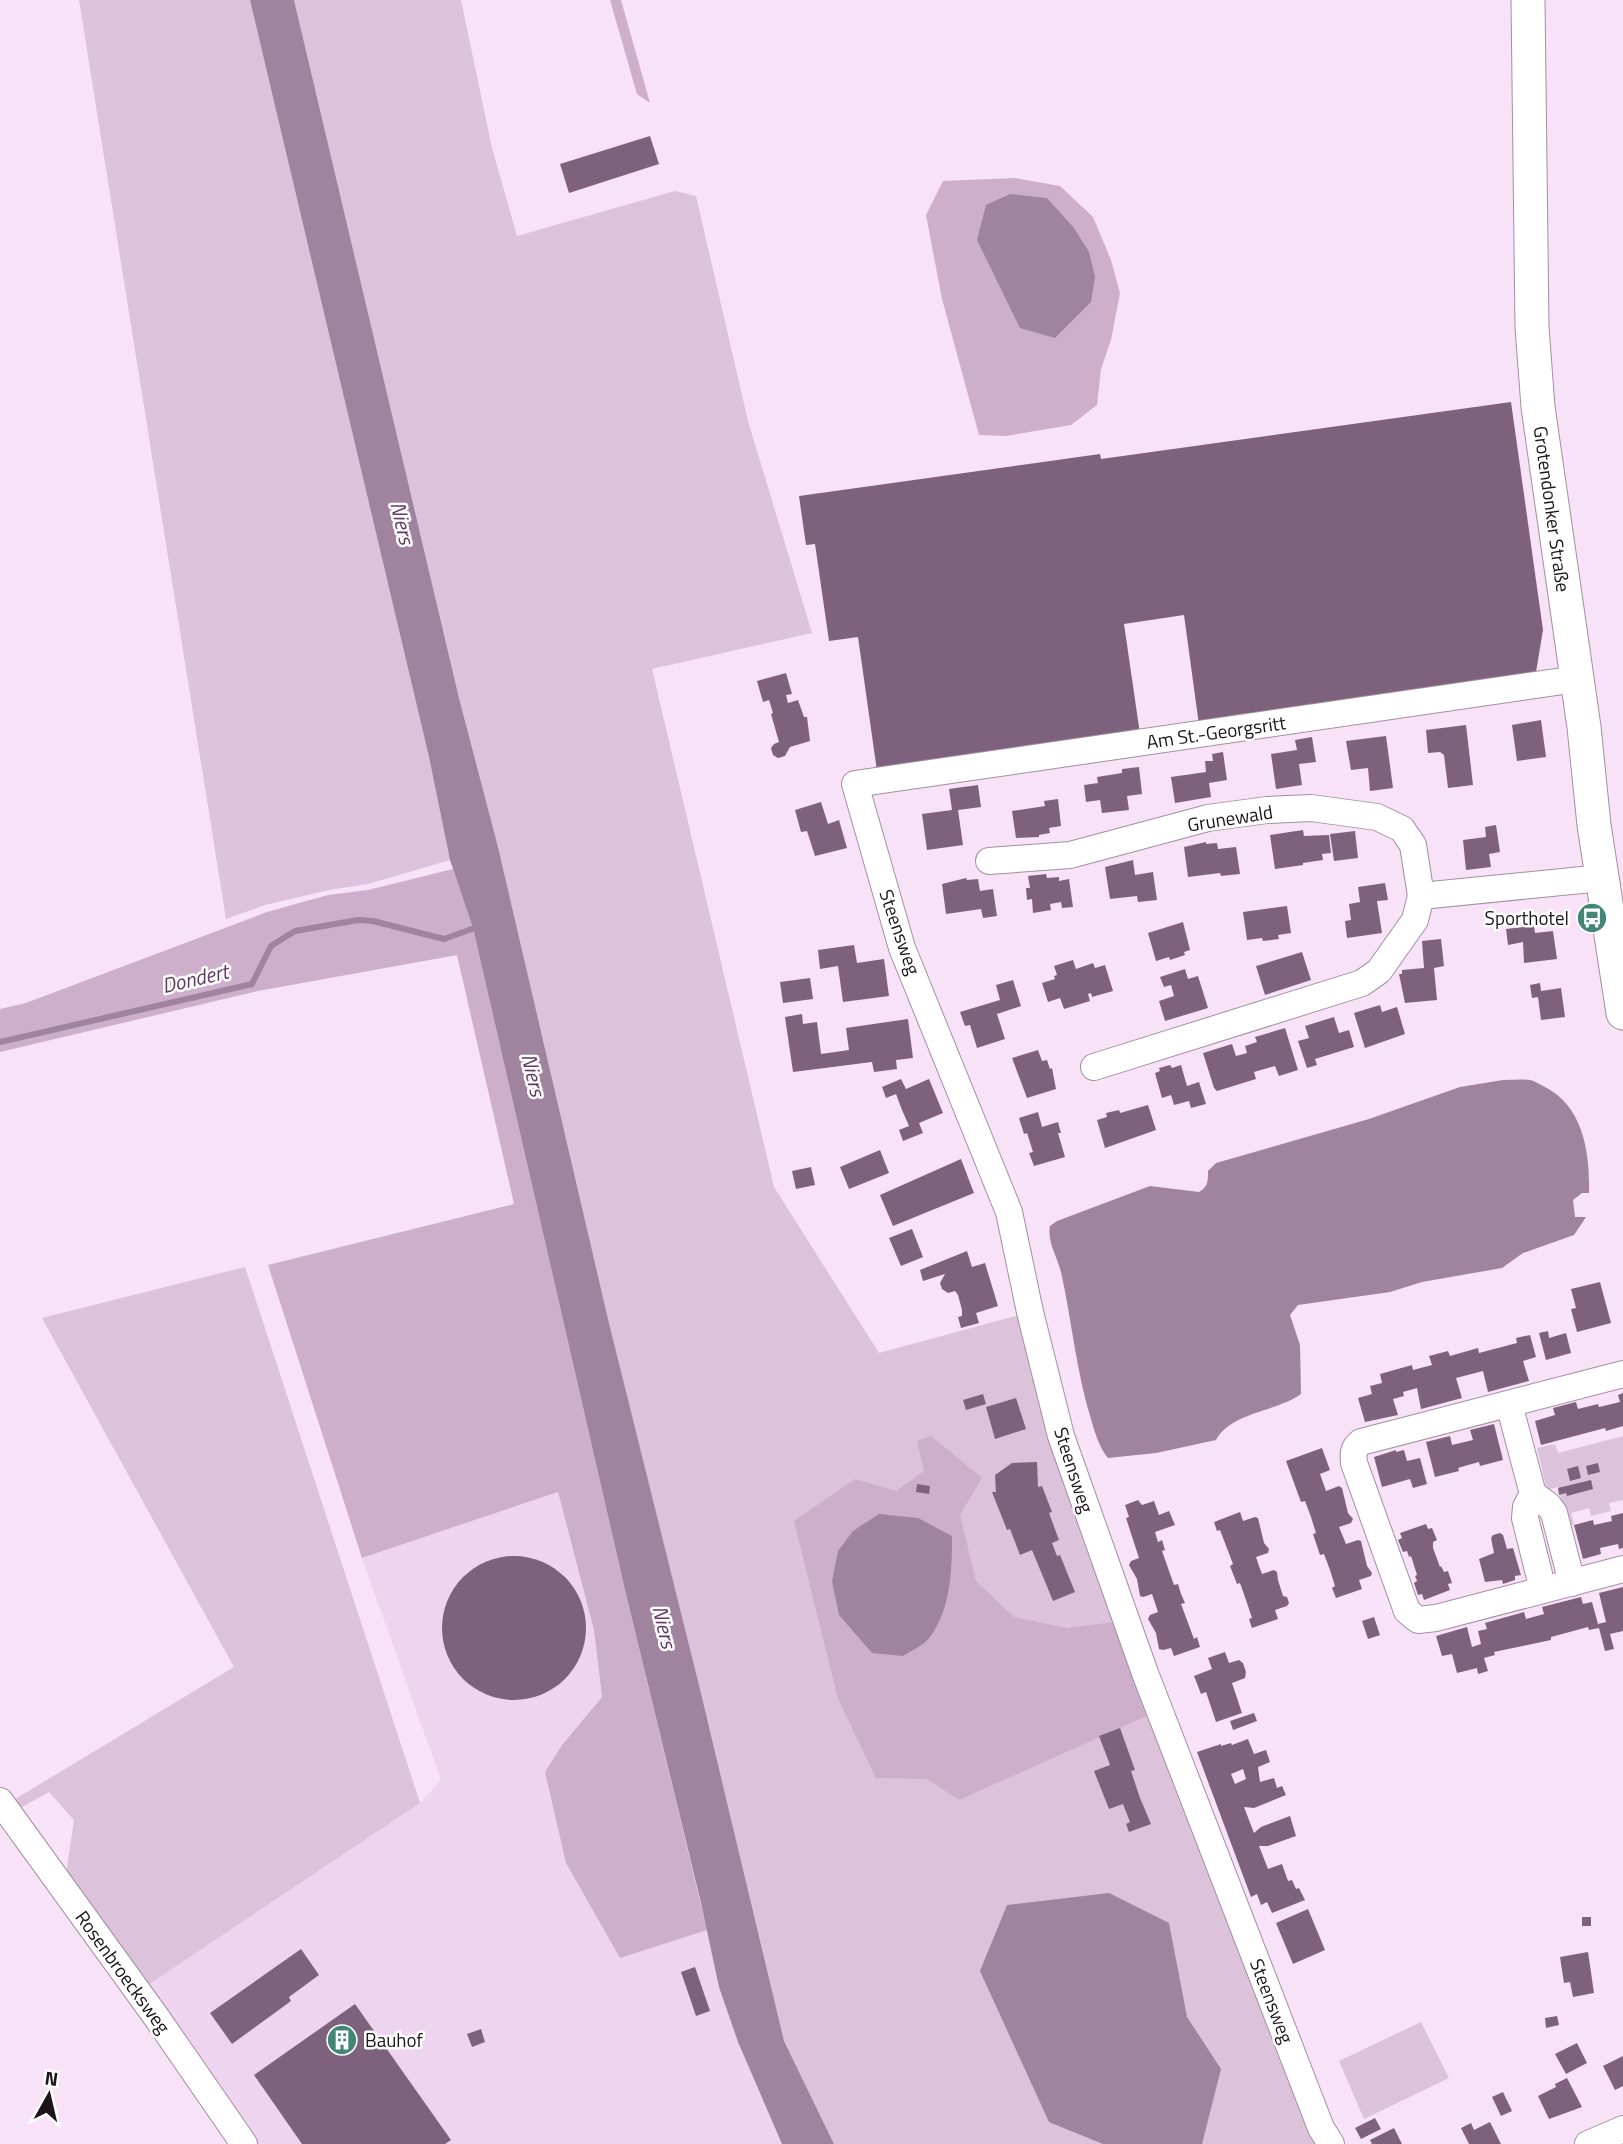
<svg xmlns="http://www.w3.org/2000/svg" width="1623" height="2144" viewBox="0 0 1623 2144" font-family="'Titillium Web',sans-serif">
  <style>
    .built { fill: #efd4ef }
    .green { fill: #ddc2dc }
    .forest { fill: #cdafcc }
    .water { fill: #9f839f }
    .lines { fill: none; stroke-linecap: round; stroke-linejoin: round }
    .stream { stroke: #9f839f; stroke-width: 6 }
    .building { fill: #7e627d; fill-rule: evenodd }
    .minor-casing { stroke: #a28fa2; stroke-width: 28 }
    .major-casing { stroke: #a28fa2; stroke-width: 35 }
    .minor { stroke: #fff; stroke-width: 26 }
    .major { stroke: #fff; stroke-width: 33 }
    .labels { text-anchor: middle; stroke-width: 5; stroke-linejoin: round; paint-order: stroke }
    .street-label { font-size: 19px; fill: #1b141b; stroke: #fff }
    .poi-label { font-size: 19px; fill: #1b141b; stroke: #fff; text-anchor: end }
    .water-label { font-size: 21px; font-style: italic; fill: #623962; stroke: #fff }
  </style>
  <rect width="100%" height="100%" fill="#f8e2f7"/>
  <polygon class="built" points="558,1492 594,1630 602,1697 562,1745 620,1957 707,1930 719,1987 738,2042 782,2144 258,2144 145,1987 420,1803 441,1780 362,1558"/>
  <g class="green">
    <polygon points="79,0 250,0 429,757 450,860 368,884 329,890 265,905 226,919"/>
    <polygon points="294,0 461,0 492,148 517,236 675,191 696,196 748,421 812,633 652,669 774,1187 879,1353 1030,1312 1061,1436 1331,2144 834,2144 784,2041 700,1689 608,1319 498,847 459,698"/>
    <polygon points="245,1267 420,1803 145,1987 66,1874 74,1820 49,1792 22,1807 10,1808 7,1804 234,1667 42,1318"/>
    <polygon points="1623,1436 1623,1500 1609,1503 1611,1511 1591,1516 1589,1508 1571,1513 1574,1524 1569,1525 1558,1487 1547,1490 1537,1448 1555,1444 1558,1453"/>
    <polygon points="1421,2022 1449,2078 1364,2119 1339,2061"/>
  </g>
  <g class="forest">
    <polygon points="610,0 621,0 650,103 637,94"/>
    <polygon points="1015,178 1060,186 1093,217 1111,260 1120,293 1111,340 1101,369 1097,405 1071,425 1006,436 979,435 942,299 926,215 943,181"/>
    <polygon points="453,869 473,928 625,1590 707,1930 620,1958 566,1863 545,1772 562,1745 602,1697 594,1630 558,1492 362,1558 268,1265 514,1204 457,955 258,991 0,1052 0,1009 26,1003 267,912 328,895 368,890"/>
    <polygon points="931,1436 982,1478 960,1515 976,1581 1014,1617 1067,1628 1121,1621 1151,1714 959,1800 927,1779 876,1778 838,1699 794,1521 855,1479 896,1491 924,1471 917,1441"/>
  </g>
  <g class="water">
    <polygon points="250,0 294,0 459,698 498,847 608,1319 700,1689 784,2041 834,2144 782,2144 738,2042 719,1987 701,1903 625,1590 473,928 450,860 429,757"/>
    <polygon points="1010,194 1047,198 1074,228 1089,252 1095,277 1091,302 1055,338 1020,328 977,240 986,205"/>
    <path d="M 1503,1080 C 1512,1080 1522,1079 1530,1080 C 1535,1081 1541,1085 1545,1087 C 1584,1107 1590,1154 1589,1193 L 1582,1193 L 1573,1200 L 1575,1217 L 1586,1217 L 1574,1235 L 1523,1253 L 1502,1268 L 1422,1282 L 1390,1292 L 1298,1305 L 1290,1315 L 1300,1345 L 1301,1394 C 1276,1412 1231,1412 1216,1440 L 1156,1453 L 1108,1458 C 1099,1447 1095,1433 1091,1419 C 1076,1371 1072,1321 1061,1272 C 1057,1256 1047,1242 1050,1226 L 1057,1221 L 1150,1186 L 1199,1192 C 1208,1187 1208,1181 1208,1171 L 1216,1163 L 1369,1119 L 1460,1087 Z"/>
    <path d="M 879,1514 L 918,1518 L 952,1536 C 952,1570 951,1609 930,1637 C 924,1645 911,1651 903,1656 L 872,1653 L 839,1615 L 832,1581 L 838,1551 L 853,1531 Z"/>
    <polygon points="1109,1893 1169,1923 1187,2017 1221,2069 1202,2144 1103,2144 1049,2122 980,1971 1007,1905"/>
  </g>
  <g class="lines">
    <polyline class="stream" points="0,1042 252,984 271,946 295,931 358,920 373,921 444,939 480,926"/>
  </g>
  <g class="building">
    <polygon points="650,136 659,164 569,193 560,164"/>
    <polygon points="1511,402 1543,630 1535,678 1199,725 1184,615 1124,624 1140,734 877,771 858,637 829,641 815,544 806,545 799,496 1100,454 1101,459"/>
    <polygon points="786,673 792,694 786,695 788,703 798,700 804,717 807,717 810,741 790,747 785,756 778,758 773,755 771,748 774,744 779,742 771,714 773,713 769,700 763,702 757,681"/>
    <polygon points="1541,720 1546,757 1517,761 1512,725"/>
    <polygon points="1466,725 1473,785 1448,788 1444,755 1440,752 1428,753 1426,730"/>
    <polygon points="1386,736 1393,788 1370,791 1368,768 1351,770 1346,741"/>
    <polygon points="1312,737 1316,762 1299,764 1302,785 1276,789 1271,754 1297,750 1295,740"/>
    <polygon points="1223,752 1227,780 1209,783 1211,797 1175,803 1171,777 1206,772 1205,761 1213,761 1212,754"/>
    <polygon points="1139,767 1142,794 1127,796 1129,810 1102,813 1100,800 1086,802 1084,785 1098,783 1097,777 1122,773 1122,769"/>
    <polygon points="978,785 981,807 958,810 963,845 927,850 922,814 952,810 949,789"/>
    <polygon points="1058,799 1061,826 1049,828 1050,833 1039,835 1039,837 1016,838 1012,811 1045,806 1044,801"/>
    <polygon points="821,802 828,824 839,820 847,848 815,856 807,831 801,832 795,810"/>
    <polygon points="1496,825 1500,852 1489,854 1491,867 1466,870 1463,840 1486,837 1485,827"/>
    <polygon points="1303,830 1304,836 1329,835 1331,853 1322,854 1323,860 1303,863 1303,865 1275,869 1270,835"/>
    <polygon points="1355,831 1358,858 1334,861 1330,834"/>
    <polygon points="1206,842 1206,844 1217,843 1218,849 1236,847 1240,874 1221,876 1220,873 1188,877 1184,847"/>
    <polygon points="1133,860 1135,875 1153,872 1157,900 1138,902 1137,896 1110,899 1105,867"/>
    <polygon points="1046,874 1047,878 1059,877 1059,881 1069,879 1073,907 1062,908 1061,902 1050,904 1051,910 1033,913 1032,899 1027,900 1026,888 1030,888 1028,876"/>
    <polygon points="966,878 967,880 978,879 980,891 993,889 997,916 983,918 981,909 946,914 942,884"/>
    <polygon points="1385,883 1388,900 1377,901 1382,933 1347,938 1345,921 1351,920 1349,904 1360,902 1358,887"/>
    <polygon points="1287,906 1291,933 1278,935 1279,939 1263,941 1262,938 1247,940 1243,912"/>
    <polygon points="1183,922 1190,950 1184,952 1185,955 1170,960 1169,957 1156,961 1148,933"/>
    <polygon points="1534,926 1535,933 1553,931 1557,959 1524,963 1523,942 1508,945 1506,929"/>
    <polygon points="1441,939 1444,966 1434,968 1437,1000 1405,1003 1399,974 1402,974 1402,970 1424,968 1422,941"/>
    <polygon points="854,945 857,963 884,959 889,996 843,1002 838,966 820,969 818,950"/>
    <polygon points="1302,952 1311,980 1265,995 1256,966"/>
    <polygon points="1073,960 1076,969 1093,963 1095,968 1105,965 1113,991 1092,997 1091,993 1088,994 1090,1001 1064,1009 1060,998 1048,1002 1042,983 1055,979 1054,976 1057,975 1054,966"/>
    <polygon points="1185,969 1188,979 1198,976 1208,1008 1165,1021 1159,1001 1174,996 1171,985 1164,987 1160,977"/>
    <polygon points="810,978 813,999 783,1003 780,982"/>
    <polygon points="1013,980 1021,1006 997,1014 1005,1039 977,1048 970,1025 965,1026 960,1012 1000,1000 996,985"/>
    <polygon points="1540,983 1541,991 1561,988 1565,1017 1541,1020 1538,997 1532,998 1530,985"/>
    <polygon points="1380,1005 1382,1012 1397,1007 1405,1034 1365,1048 1354,1013"/>
    <polygon points="802,1014 803,1024 817,1022 821,1054 849,1050 846,1028 908,1019 913,1058 896,1060 897,1069 874,1072 872,1062 793,1072 785,1017"/>
    <polygon points="1334,1017 1339,1033 1349,1030 1354,1047 1315,1059 1317,1065 1307,1068 1298,1041 1309,1038 1305,1026"/>
    <polygon points="1285,1028 1298,1070 1279,1076 1275,1066 1254,1072 1256,1079 1217,1091 1214,1088 1203,1053 1232,1044 1236,1056 1247,1053 1245,1046 1257,1042 1255,1037"/>
    <polygon points="1038,1050 1042,1061 1047,1060 1050,1069 1052,1068 1056,1089 1027,1098 1012,1058"/>
    <polygon points="1170,1065 1172,1068 1181,1065 1187,1086 1199,1082 1206,1104 1191,1108 1189,1101 1174,1105 1171,1095 1162,1098 1155,1073 1160,1071 1159,1068"/>
    <polygon points="901,1079 906,1089 929,1079 943,1113 919,1123 923,1133 903,1141 899,1130 909,1126 902,1110 896,1094 886,1098 882,1087"/>
    <polygon points="1148,1105 1156,1130 1105,1148 1097,1120 1107,1117 1106,1113 1119,1110 1120,1113"/>
    <polygon points="1038,1112 1042,1127 1058,1122 1061,1133 1058,1133 1065,1157 1034,1166 1029,1153 1033,1152 1027,1133 1024,1134 1019,1118"/>
    <polygon points="880,1150 889,1173 849,1189 840,1167"/>
    <polygon points="961,1159 974,1193 893,1226 880,1195"/>
    <polygon points="811,1167 815,1185 796,1189 792,1171"/>
    <polygon points="912,1229 923,1257 901,1266 889,1238"/>
    <polygon points="967,1251 972,1267 985,1263 998,1306 976,1313 979,1323 961,1328 958,1317 962,1316 962,1310 958,1295 955,1291 948,1293 942,1289 940,1283 945,1274 923,1281 920,1270"/>
    <polygon points="1600,1282 1611,1323 1577,1332 1571,1309 1576,1308 1571,1289"/>
    <polygon points="1548,1331 1549,1338 1566,1333 1571,1353 1546,1360 1539,1333"/>
    <polygon points="1530,1335 1536,1357 1523,1361 1529,1381 1488,1392 1483,1371 1456,1378 1462,1398 1421,1409 1417,1388 1403,1392 1404,1396 1393,1399 1398,1415 1365,1422 1358,1398 1372,1394 1370,1386 1382,1383 1380,1374 1412,1365 1413,1370 1432,1365 1429,1356 1448,1351 1450,1356 1478,1348 1479,1353 1517,1343 1516,1338"/>
    <polygon points="1623,1393 1623,1426 1606,1431 1605,1428 1541,1445 1535,1421 1555,1415 1553,1408 1576,1402 1578,1409 1598,1404 1599,1407 1620,1402 1618,1395"/>
    <polygon points="983,1394 986,1404 966,1410 963,1400"/>
    <polygon points="1016,1398 1026,1429 995,1439 986,1407"/>
    <polygon points="1494,1424 1503,1460 1480,1466 1479,1462 1468,1465 1458,1468 1459,1471 1435,1477 1426,1442 1450,1436 1452,1445 1473,1440 1470,1430"/>
    <polygon points="1322,1448 1330,1470 1320,1474 1326,1491 1339,1486 1342,1488 1348,1513 1353,1519 1351,1523 1339,1527 1346,1544 1358,1540 1361,1541 1367,1566 1372,1573 1371,1576 1359,1580 1362,1589 1336,1598 1332,1588 1335,1586 1330,1570 1324,1554 1320,1555 1313,1534 1316,1533 1311,1517 1305,1501 1301,1502 1286,1461"/>
    <polygon points="1396,1450 1396,1452 1404,1450 1407,1461 1420,1458 1427,1484 1413,1488 1410,1479 1382,1487 1374,1457"/>
    <polygon points="1037,1462 1038,1487 1042,1486 1052,1512 1049,1513 1059,1540 1052,1543 1057,1556 1060,1555 1075,1592 1053,1601 1032,1550 1020,1555 1010,1529 1007,1530 992,1492 996,1492 995,1475 1012,1463"/>
    <polygon points="1598,1463 1600,1472 1588,1475 1586,1466"/>
    <polygon points="1578,1466 1581,1478 1570,1481 1567,1469"/>
    <polygon points="1591,1480 1593,1489 1567,1496 1566,1493 1559,1495 1558,1488"/>
    <polygon points="917,1484 930,1486 929,1494 916,1492"/>
    <polygon points="1138,1500 1142,1505 1154,1501 1159,1515 1169,1511 1175,1525 1155,1532 1158,1542 1162,1540 1165,1550 1162,1551 1174,1585 1178,1584 1181,1594 1185,1603 1181,1604 1194,1639 1197,1637 1200,1647 1174,1656 1171,1648 1163,1650 1159,1649 1156,1633 1148,1619 1150,1615 1158,1612 1152,1594 1143,1597 1140,1596 1137,1579 1129,1565 1131,1561 1139,1558 1126,1518 1129,1517 1125,1505"/>
    <polygon points="1240,1512 1243,1521 1255,1517 1258,1518 1264,1543 1269,1549 1268,1553 1256,1557 1259,1566 1262,1574 1274,1570 1277,1572 1278,1580 1283,1596 1287,1597 1289,1603 1287,1606 1275,1610 1278,1619 1252,1628 1249,1619 1252,1618 1246,1600 1240,1583 1237,1584 1230,1566 1233,1564 1220,1530 1217,1531 1214,1522"/>
    <polygon points="1623,1513 1623,1548 1619,1549 1618,1544 1600,1548 1601,1554 1583,1559 1574,1525 1593,1520 1594,1525 1612,1521 1611,1516"/>
    <polygon points="1426,1524 1428,1529 1432,1528 1437,1540 1433,1542 1433,1548 1440,1567 1441,1566 1444,1572 1448,1571 1452,1583 1448,1584 1450,1590 1424,1600 1422,1594 1418,1595 1414,1583 1417,1581 1415,1576 1417,1575 1411,1556 1409,1557 1407,1551 1403,1552 1398,1540 1402,1538 1400,1533"/>
    <polygon points="1500,1533 1503,1535 1507,1549 1513,1548 1521,1575 1515,1576 1515,1580 1503,1584 1502,1580 1485,1582 1479,1559 1494,1553 1491,1538 1493,1535"/>
    <circle cx="514" cy="1628" r="72"/>
    <polygon points="1623,1587 1623,1631 1610,1634 1614,1649 1605,1651 1599,1628 1589,1630 1588,1627 1551,1637 1551,1640 1494,1652 1495,1655 1484,1658 1488,1671 1478,1674 1477,1668 1457,1673 1452,1654 1442,1656 1436,1636 1467,1627 1472,1647 1481,1644 1478,1631 1487,1629 1485,1623 1524,1612 1526,1619 1544,1614 1542,1607 1581,1597 1583,1604 1592,1602 1598,1624 1606,1622 1599,1593"/>
    <polygon points="1374,1617 1380,1635 1368,1639 1362,1621"/>
    <polygon points="1225,1652 1229,1663 1239,1660 1243,1663 1246,1672 1245,1678 1232,1683 1242,1713 1216,1722 1206,1692 1201,1694 1194,1676 1212,1669 1208,1658"/>
    <polygon points="1254,1713 1257,1721 1233,1730 1230,1721"/>
    <polygon points="1120,1728 1135,1770 1131,1771 1140,1798 1151,1824 1129,1832 1126,1824 1130,1822 1123,1804 1109,1809 1094,1771 1110,1765 1099,1736"/>
    <path d="M 1248,1739 L 1254,1754 L 1266,1750 L 1270,1762 L 1258,1767 L 1260,1782 L 1274,1778 L 1277,1788 L 1282,1786 L 1286,1795 L 1254,1808 L 1244,1807 L 1254,1833 L 1261,1827 L 1290,1816 L 1296,1836 L 1268,1846 L 1259,1846 L 1268,1869 L 1282,1864 L 1288,1881 L 1292,1880 L 1296,1889 L 1299,1888 L 1305,1900 L 1272,1913 L 1267,1902 L 1261,1905 L 1257,1894 L 1251,1897 L 1197,1752 L 1221,1744 L 1221,1746 L 1231,1743 L 1232,1745 ZM 1243,1769 L 1246,1779 L 1235,1784 L 1231,1774 Z"/>
    <polygon points="1308,1909 1325,1950 1293,1964 1276,1923"/>
    <rect x="1582" y="1917" width="9" height="9"/>
    <polygon points="301,1949 319,1975 289,1997 291,2001 232,2044 210,2013"/>
    <polygon points="1588,1952 1594,1993 1573,1997 1570,1982 1564,1983 1560,1957"/>
    <polygon points="695,1967 710,2011 696,2016 681,1972"/>
    <polygon points="355,2004 451,2140 445,2144 302,2144 254,2075"/>
    <polygon points="1557,2016 1559,2025 1546,2028 1545,2018"/>
    <polygon points="481,2029 485,2042 472,2047 467,2034"/>
    <polygon points="1577,2043 1587,2063 1566,2074 1555,2054"/>
    <polygon points="1623,2056 1623,2086 1615,2090 1603,2066"/>
    <polygon points="1567,2078 1582,2107 1549,2119 1538,2096 1556,2087 1555,2084"/>
    <polygon points="1503,2092 1512,2111 1501,2116 1492,2097"/>
    <polygon points="1375,2118 1381,2129 1361,2139 1355,2128"/>
    <polygon points="1490,2122 1501,2144 1469,2144 1461,2128 1471,2123 1474,2130"/>
    <polygon points="1394,2128 1402,2144 1372,2144 1370,2140"/>
  </g>
  <g class="lines">
    <g class="minor-casing">
      <g id="minor">
        <polyline points="989,861 1070,855 1208,818 1267,810 1311,808 1377,817 1402,829 1413,845 1421,896 1602,878"/>
        <polyline points="1094,1067 1362,983 1379,971 1415,920 1421,896"/>
        <path d="M 1623,1374 L 1361,1442 C 1353,1448 1353,1454 1354,1463 L 1407,1611 L 1418,1620 L 1436,1618 L 1623,1569"/>
        <polyline points="1509,1404 1533,1494 1526,1507 1525,1518 1543,1590"/>
        <polyline points="1533,1494 1549,1506 1554,1513 1572,1583"/>
        <polyline points="0,1801 157,2018 244,2144"/>
        <polyline points="1331,2144 1321,2128 1145,1673 1061,1436 1030,1312 1009,1212 902,948 855,784 1577,679"/>
        <polyline points="1588,2144 1623,2129"/>
      </g>
    </g>
    <g class="major-casing">
      <polyline id="major" points="1528,0 1532,327 1538,407 1584,727 1594,825 1623,1013"/>
    </g>
    <use href="#minor" class="minor"/>
    <use href="#major" class="major"/>
  </g>
  <defs>
    <g id="bus-disc" transform="scale(1.575)"><circle r="9.5" fill="#448676" stroke="#fff"/><path d="M-5-6H5V4H4V6H2V4H-2V6H-4V4H-5ZM-3.5-4V0h7V-4ZM-3.5 1.2v1.5H-2V1.2ZM2 1.2v1.5H3.5V1.2Z" fill="#fff"/></g>
    <g id="building-disc" transform="scale(1.575)"><circle r="9.5" fill="#448676" stroke="#fff"/><path d="M-4-6H4V6H1V3H-1V6H-4ZM-2.5-4.3h1.7v1.8h-1.7ZM.8-4.3h1.7v1.8H.8ZM-2.5-1h1.7V.8h-1.7ZM.8-1h1.7V.8H.8Z" fill="#fff"/></g>
  </defs>
  <g fill-rule="evenodd">
    <use href="#bus-disc" x="1592" y="918"/>
    <use href="#building-disc" x="342" y="2040"/>
  </g>
  <g class="labels">
    <g class="street-label">
      <text transform="translate(1552 509) rotate(82)" y="7">Grotendonker Straße</text>
      <text transform="translate(1216 732) rotate(-8)" y="7">Am St.-Georgsritt</text>
      <text transform="translate(1230 818) rotate(-9)" y="7">Grunewald</text>
      <text transform="translate(900 932) rotate(71)" y="7">Steensweg</text>
      <text transform="translate(1074 1470) rotate(72)" y="7">Steensweg</text>
      <text transform="translate(123 1972) rotate(54)" y="7">Rosenbroecksweg</text>
      <text transform="translate(1272 2001) rotate(69)" y="7">Steensweg</text>
    </g>
    <g class="poi-label">
      <text x="1569" y="925">Sporthotel</text>
      <text x="365" y="2047" text-anchor="start">Bauhof</text>
    </g>
    <g class="water-label">
      <text transform="translate(402 523) rotate(77)" y="7">Niers</text>
      <text transform="translate(195 979) rotate(-13)" y="7">Dondert</text>
      <text transform="translate(533 1075) rotate(77)" y="7">Niers</text>
      <text transform="translate(664 1627) rotate(77)" y="7">Niers</text>
    </g>
  </g>
  <g transform="translate(49 2095) rotate(8)" stroke="#ffffff" stroke-width="5" paint-order="stroke">
  <path d="M0-5L12 26L0 18L-12 26Z" fill="#1b141b"/>
  <text y="-10" font-size="19" font-weight="bold" text-anchor="middle" fill="#1b141b">N</text>
  </g>
</svg>
